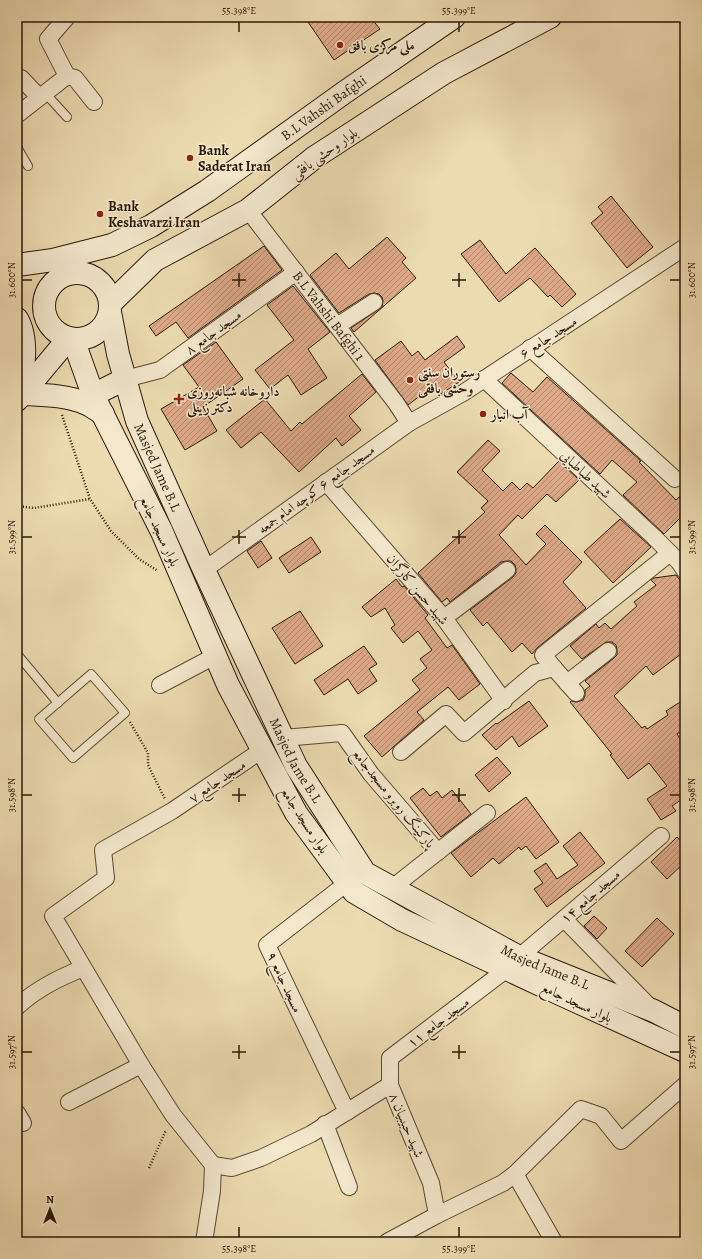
<svg xmlns="http://www.w3.org/2000/svg" width="702" height="1259" viewBox="0 0 702 1259" font-family="Alegreya,Amiri,serif">
  <style>
    .building { fill: url(#building-hatch); stroke: #2a1809 }
    .lines { fill: none; stroke-linecap: round; stroke-linejoin: round }
    .lane-casing { stroke: #5a4933; stroke-width: 10 }
    .street-casing { stroke: #5a4933; stroke-width: 18 }
    .secondary-casing { stroke: #2a1809; stroke-width: 24 }
    .path { stroke: #2a1809; stroke-width: 2.5; stroke-dasharray: 1 2; stroke-linecap: butt }
    .lane { stroke: #f3e8cc; stroke-width: 8 }
    .street { stroke: #f3e8cc; stroke-width: 16 }
    .secondary { stroke: #f3e8cc; stroke-width: 22 }
    .ticks { fill: none; stroke: #2a1809; stroke-width: 1.5 }
    .poi-dot { fill: #8f2418; stroke: #f3e8cc; stroke-width: 1.5 }
    .labels { text-anchor: middle; stroke-width: 3; stroke-linejoin: round; paint-order: stroke }
    .poi-label { font-size: 14px; font-weight: bold; fill: #2a1809; stroke: #f3e8cc; text-anchor: start }
    .street-label { font-size: 14px; fill: #2a1809; stroke: #f3e8cc }
    .neatline { fill: none; stroke: #2a1809; stroke-width: 1.5 }
    .ticks-label { font-size: 10px; text-anchor: middle; fill: #2a1809 }
  </style>
  <defs>
    <pattern id="building-hatch" width="6" height="6" patternUnits="userSpaceOnUse"><rect width="6" height="6" fill="#dea988"/><path d="M-1 1l2-2M0 6l6-6M5 7l2-2" fill="none" stroke="#b4896d"/></pattern>
  </defs>
  <rect width="100%" height="100%" fill="#ecdbb0"/>
  <filter id="stains"><feTurbulence type="fractalNoise" baseFrequency=".005" numOctaves="4"/><feColorMatrix values="0 0 0 0 .2 0 0 0 0 .09 0 0 0 0 .02 0 0 0 .5 -.17"/></filter>
  <radialGradient id="worn" r=".72"><stop offset=".6" stop-color="#630" stop-opacity="0"/><stop offset="1" stop-color="#630" stop-opacity=".3"/></radialGradient>
  <g class="building">
    <polygon points="315,17 370,17 380,29 334,60 308,22"/>
    <polygon points="611,196 653,247 627,268 591,223 603,213 598,207"/>
    <polygon points="387,237 406,258 402,262 416,278 354,332 351,328 382,307 383,301 382,297 379,294 374,293 369,294 339,313 310,275 336,253 349,269"/>
    <polygon points="480,240 506,274 535,248 576,294 562,307 550,295 548,297 530,278 499,302 461,254"/>
    <polygon points="264,246 282,270 188,338 176,322 156,336 149,326"/>
    <polygon points="293,286 330,332 308,349 327,378 301,395 288,375 270,389 255,370 294,340 267,305"/>
    <polygon points="457,336 465,347 444,362 459,382 441,394 434,385 408,405 375,360 401,341 412,356 418,351 425,360"/>
    <polygon points="216,342 243,379 203,407 217,431 185,450 161,409 199,387 183,365"/>
    <polygon points="511,373 533,392 547,377 641,461 639,462 676,500 685,491 685,513 664,534 623,495 637,482 612,460 600,474 502,383"/>
    <polygon points="362,374 376,392 349,416 361,430 342,446 336,438 299,472 261,432 241,448 226,430 265,399 291,431 300,422 302,424"/>
    <polygon points="488,440 500,451 482,470 503,491 512,482 520,490 527,483 533,488 559,461 579,480 556,502 547,494 522,519 518,515 499,535 526,565 546,544 536,534 545,525 582,562 563,582 586,608 537,648 532,654 522,643 512,652 487,622 483,626 470,610 513,577 516,573 516,569 515,565 511,561 506,561 501,562 450,602 447,598 442,602 418,573 485,512 481,508 488,501 457,472"/>
    <polygon points="620,519 651,547 613,583 584,552"/>
    <polygon points="311,537 321,552 289,573 279,558"/>
    <polygon points="261,541 272,558 258,568 247,551"/>
    <polygon points="676,575 685,587 685,651 653,675 646,666 614,696 642,728 645,726 647,729 668,715 666,711 685,699 685,729 677,734 685,746 685,797 672,806 676,811 661,820 647,799 667,786 649,763 628,779 610,755 612,754 570,702 571,701 577,702 583,700 585,696 585,690 590,686 585,681 614,658 617,655 617,650 616,645 612,642 606,642 582,659 570,646 596,624 599,628 605,623 611,629 637,606 634,602 656,585 651,580 654,578"/>
    <polygon points="396,579 402,587 404,586 428,615 425,618 447,648 452,645 480,684 459,700 448,687 417,712 424,720 382,757 364,736 420,690 412,680 427,668 420,659 432,650 418,631 403,643 391,628 395,625 385,608 371,617 362,607"/>
    <polygon points="300,611 323,646 295,664 272,628"/>
    <polygon points="364,646 377,664 369,669 377,681 358,694 348,679 324,695 314,680"/>
    <polygon points="529,701 548,726 519,747 512,736 496,750 482,735 496,723 497,724"/>
    <polygon points="497,757 511,773 489,792 475,775"/>
    <polygon points="423,788 430,796 437,791 442,798 452,790 471,814 441,837 410,798"/>
    <polygon points="526,797 559,842 536,859 526,846 521,850 519,847 499,864 493,858 471,877 451,853"/>
    <polygon points="580,832 605,863 547,907 534,889 543,883 534,871 546,863 557,879 578,865 563,846"/>
    <polygon points="677,837 685,845 685,862 667,879 651,862"/>
    <polygon points="594,916 607,928 597,939 584,926"/>
    <polygon points="657,918 674,934 642,967 625,951"/>
  </g>
  <g class="lines">
    <g class="lane-casing">
      <g id="lane">
        <polyline points="45,93 67,117"/>
        <polyline points="17,147 28,166"/>
        <polyline points="17,654 58,703"/>
        <polygon points="91,674 125,713 73,758 39,719"/>
      </g>
    </g>
    <g class="street-casing">
      <g id="street">
        <polyline points="67,76 48,39 67,17"/>
        <polyline points="67,76 75,78 94,102"/>
        <polyline points="21,78 39,97"/>
        <polyline points="17,115 67,76"/>
        <path id="s1" d="M 248,210 L 396,403 L 409,423"/>
        <polyline points="337,326 374,302"/>
        <polyline points="530,348 675,479"/>
        <polyline points="125,379 160,370 296,272"/>
        <polyline points="484,379 654,537 679,562 685,571"/>
        <polyline points="326,482 444,618 504,701"/>
        <polyline points="204,570 409,423 463,393 685,247"/>
        <polyline points="444,618 507,570"/>
        <polyline points="554,668 543,655 670,553"/>
        <polyline points="567,683 608,651"/>
        <polyline points="160,685 215,656"/>
        <polyline points="283,738 342,733 371,774 438,852"/>
        <polyline points="401,752 446,714 464,733 535,673 554,668 576,693"/>
        <polyline points="392,888 487,813"/>
        <polyline points="564,919 650,1007"/>
        <polyline points="519,957 661,836"/>
        <path d="M 17,1007 C 36,989 59,978 83,968"/>
        <polyline points="141,1065 173,1115 213,1165"/>
        <polyline points="390,1085 390,1058 507,969"/>
        <polyline points="69,1102 141,1065 53,916 106,878 103,850 172,811 262,750"/>
        <polyline points="347,1112 267,945 347,883"/>
        <polyline points="17,1113 23,1123"/>
        <polyline points="325,1124 349,1187"/>
        <polyline points="515,1174 554,1242"/>
        <polyline points="204,1242 212,1191 213,1165 232,1168 261,1158 311,1134 390,1085 431,1183 437,1215"/>
        <polyline points="387,1242 437,1215 503,1183 515,1174 581,1109 601,1116 621,1141 685,1085"/>
      </g>
    </g>
    <g class="secondary-casing">
      <g id="secondary">
        <path id="s2" d="M 17,265 L 53,260 L 112,245 L 151,226 L 207,191 L 345,92 L 454,17"/>
        <circle cx="77" cy="306" r="33"/>
        <polyline points="110,304 155,260 248,210 315,157 444,73 550,17"/>
        <path id="s3" d="M 110,312 L 118,354 L 137,421 L 204,570 L 296,766 L 365,873 L 519,957 L 654,1011 L 685,1027"/>
        <path d="M 17,319 C 28,337 25,372 17,392"/>
        <polyline points="73,339 93,395 162,532 228,685 296,813 354,892 402,920 560,994 685,1051"/>
        <path d="M 22,394 C 43,395 67,395 87,404 C 92,406 98,411 103,414"/>
        <polyline points="93,395 125,379"/>
        <polyline points="17,400 69,338"/>
      </g>
    </g>
    <g class="path">
      <polyline points="62,415 90,499 111,531 139,559 158,571"/>
      <polyline points="17,506 34,508 90,499"/>
      <polyline points="130,722 148,753 148,765 165,799"/>
      <polyline points="149,1168 166,1130"/>
    </g>
    <use href="#lane" class="lane"/>
    <use href="#street" class="street"/>
    <use href="#secondary" class="secondary"/>
  </g>
  <path class="ticks" d="M 239,22 L 239,32M 459,22 L 459,32M 239,273 L 239,287M 459,273 L 459,287M 22,280 L 32,280M 232,280 L 246,280M 452,280 L 466,280M 670,280 L 680,280M 239,530 L 239,544M 459,530 L 459,544M 22,537 L 32,537M 232,537 L 246,537M 452,537 L 466,537M 670,537 L 680,537M 239,788 L 239,802M 459,788 L 459,802M 22,795 L 32,795M 232,795 L 246,795M 452,795 L 466,795M 670,795 L 680,795M 239,1045 L 239,1059M 459,1045 L 459,1059M 22,1052 L 32,1052M 232,1052 L 246,1052M 452,1052 L 466,1052M 670,1052 L 680,1052M 239,1227 L 239,1237M 459,1227 L 459,1237"/>
  <g class="poi-dot">
    <circle cx="340" cy="45" r="4"/>
    <circle cx="190" cy="158" r="4"/>
    <circle cx="100" cy="214" r="4"/>
    <circle cx="410" cy="380" r="4"/>
    <path d="M177 393h4v4h4v4h-4v4h-4v-4h-4v-4h4z"/>
    <circle cx="483" cy="414" r="4"/>
  </g>
  <g class="labels">
    <g class="poi-label">
      <text x="348" y="50">ملی مرکزی بافق</text>
      <text x="198" y="155">Bank<tspan x="198" dy="16">Saderat Iran</tspan></text>
      <text x="108" y="211">Bank<tspan x="108" dy="16">Keshavarzi Iran</tspan></text>
      <text x="418" y="377">رستوران سنتی<tspan x="418" dy="16">وحشی بافقی</tspan></text>
      <text x="187" y="396">داروخانه شبانه‌روزی<tspan x="187" dy="16">دکتر زینلی</tspan></text>
      <text x="491" y="419">آب انبار</text>
    </g>
    <g class="street-label">
      <text dy="5" stroke="none"><textPath href="#s2" startOffset="350">B.L Vahshi Bafghi</textPath></text>
      <text transform="translate(324 153) rotate(-35)" y="5">بلوار وحشی بافقی</text>
      <text dy="5" stroke="none"><textPath href="#s1" startOffset="133">B.L Vahshi Bafghi 1</textPath></text>
      <text transform="translate(213 332) rotate(-36)" y="5">مسجد جامع ۸</text>
      <text transform="translate(548 337) rotate(-33)" y="5">مسجد جامع ۶</text>
      <text dy="5" stroke="none"><textPath href="#s3" startOffset="163">Masjed Jame B.L</textPath></text>
      <text transform="translate(586 474) rotate(43)" y="5">شهید طباطبایی</text>
      <text transform="translate(316 489) rotate(-36)" y="5">مسجد جامع ۶ کوچه امام جمعه</text>
      <text transform="translate(160 531) rotate(65)" y="5">بلوار مسجد جامع</text>
      <text transform="translate(418 589) rotate(50)" y="5">شهید حسن کارگران</text>
      <text dy="5" stroke="none"><textPath href="#s3" startOffset="487">Masjed Jame B.L</textPath></text>
      <text transform="translate(217 781) rotate(-34)" y="5">مسجد جامع ۷</text>
      <text transform="translate(394 798) rotate(51)" y="5">پارکینگ روبرو مسجدجامع</text>
      <text transform="translate(305 820) rotate(57)" y="5">بلوار مسجد جامع</text>
      <text transform="translate(590 896) rotate(-41)" y="5">مسجد جامع ۱۴</text>
      <text dy="5" stroke="none"><textPath href="#s3" startOffset="823">Masjed Jame B.L</textPath></text>
      <text transform="translate(285 982) rotate(65)" y="5">مسجد جامع ۹</text>
      <text transform="translate(577 1002) rotate(25)" y="5">بلوار مسجد جامع</text>
      <text transform="translate(438 1022) rotate(-37)" y="5">مسجد جامع ۱۱</text>
      <text transform="translate(407 1125) rotate(67)" y="5">شهید حبیبیان ۸</text>
    </g>
  </g>
  <rect width="702" height="1259" fill="none" stroke="#ecdbb0" stroke-width="44"/>
  <g transform="translate(50 1209)" stroke="#f3e8cc" stroke-width="3" paint-order="stroke">
  <path d="M0-3L7 15L0 10L-7 15Z" fill="#2a1809"/>
  <text y="-6" font-size="11" font-weight="bold" text-anchor="middle" fill="#2a1809">N</text>
  </g>
  <rect x="22" y="22" width="658" height="1215" class="neatline"/>
  <g class="ticks-label">
    <text x="239" y="14">55.398°E</text>
    <text x="459" y="14">55.399°E</text>
    <text transform="translate(11 280) rotate(-90)" y="4">31.600°N</text>
    <text transform="translate(691 280) rotate(-90)" y="4">31.600°N</text>
    <text transform="translate(11 537) rotate(-90)" y="4">31.599°N</text>
    <text transform="translate(691 537) rotate(-90)" y="4">31.599°N</text>
    <text transform="translate(11 795) rotate(-90)" y="4">31.598°N</text>
    <text transform="translate(691 795) rotate(-90)" y="4">31.598°N</text>
    <text transform="translate(11 1052) rotate(-90)" y="4">31.597°N</text>
    <text transform="translate(691 1052) rotate(-90)" y="4">31.597°N</text>
    <text x="239" y="1252">55.398°E</text>
    <text x="459" y="1252">55.399°E</text>
  </g>
  <rect width="100%" height="100%" filter="url(#stains)"/>
  <rect width="100%" height="100%" fill="url(#worn)"/>
</svg>
